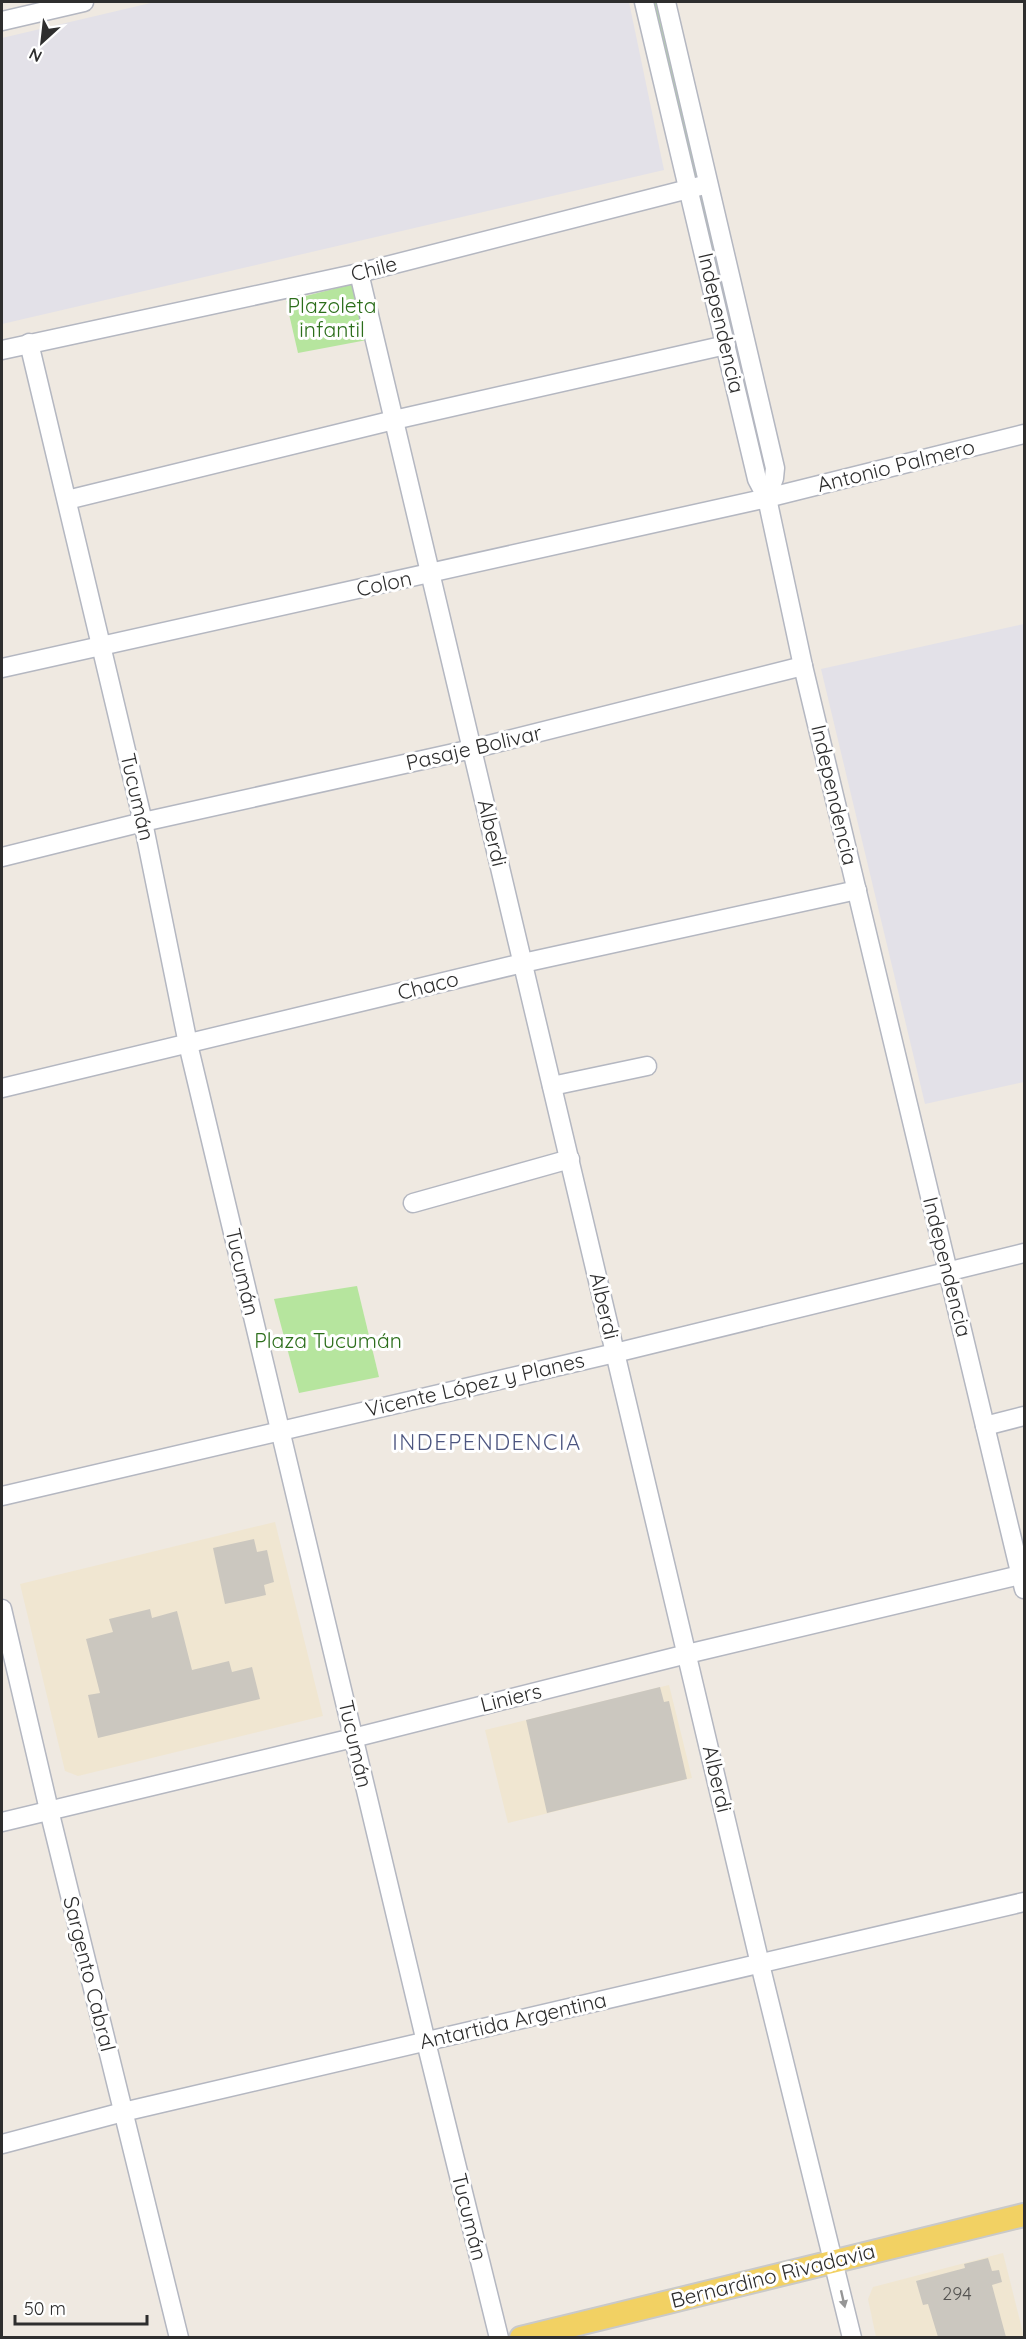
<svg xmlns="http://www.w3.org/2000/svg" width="1026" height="2339" viewBox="0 0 1026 2339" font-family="Quicksand,sans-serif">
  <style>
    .industrial { fill: #e3e1e8 }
    .education { fill: #f0e6d1 }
    .green { fill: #b6e59e }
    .building { fill: #cbc7bf }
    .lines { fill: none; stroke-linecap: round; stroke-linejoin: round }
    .minor-casing { stroke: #b4b7c1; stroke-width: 21 }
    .major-casing { stroke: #c9c9c9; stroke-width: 26 }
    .minor { stroke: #fff; stroke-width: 18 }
    .major { stroke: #f2d163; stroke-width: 22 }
    .oneway { fill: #969696 }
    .labels { text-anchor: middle; stroke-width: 6; stroke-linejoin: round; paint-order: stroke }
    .number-label { font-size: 18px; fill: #555452 }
    .street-label { font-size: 21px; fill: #2e2e2e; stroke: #fff }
    .park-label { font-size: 21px; fill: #2c6e1b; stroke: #fff }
    .neighbourhood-label { font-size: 22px; letter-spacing: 1.5px; fill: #4d5680; stroke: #fff }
  </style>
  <rect width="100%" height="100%" fill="#efe9e1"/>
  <g class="industrial">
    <polygon points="155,2 629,2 664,170 2,324 2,38"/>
    <polygon points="1024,624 1024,1082 925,1104 821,669"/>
  </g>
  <g class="education">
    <polygon points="275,1522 323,1716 78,1776 65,1771 20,1584"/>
    <polygon points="669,1685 692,1778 508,1823 485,1730"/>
    <polygon points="1003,2253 1024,2337 876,2337 868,2299 873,2287"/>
  </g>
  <g class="green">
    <polygon points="649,2 658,2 770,468 765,480"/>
    <polygon points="353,284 367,340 298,353 286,301"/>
    <polygon points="357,1286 379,1377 299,1393 274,1299"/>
  </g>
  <g class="building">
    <polygon points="254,1539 257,1552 267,1550 274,1582 264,1585 266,1595 225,1604 213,1548"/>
    <polygon points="150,1609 152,1618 177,1611 192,1670 229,1661 232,1672 252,1667 260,1699 98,1738 88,1695 100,1693 86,1639 113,1632 109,1619"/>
    <polygon points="660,1687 664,1702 669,1701 687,1779 547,1813 526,1720"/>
    <polygon points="988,2258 992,2271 999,2270 1002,2282 992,2285 1006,2337 938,2337 928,2304 923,2305 916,2281 965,2268 964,2264"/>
  </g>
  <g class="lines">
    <g class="minor-casing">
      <g id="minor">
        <polyline points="644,2 757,479 767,498 803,666 1024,1589"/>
        <polyline points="666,2 775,468 774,478 767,498"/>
        <polyline points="2,21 84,2"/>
        <polyline points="359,273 760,1964 852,2338"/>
        <polyline points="29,343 143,822 188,1044 426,2042 499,2338"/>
        <polyline points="2,350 359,273 708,184"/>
        <polyline points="67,500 394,420 726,345"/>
        <polyline points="2,668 767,498 1024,434"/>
        <polyline points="2,857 143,822 472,749 803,666"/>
        <polyline points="552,1086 647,1066"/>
        <polyline points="2,1088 523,963 857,890"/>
        <polyline points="413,1203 570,1159"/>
        <polyline points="985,1426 1024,1416"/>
        <polyline points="2,1496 615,1353 1024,1253"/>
        <polyline points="2,1609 49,1810 179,2338"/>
        <polyline points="2,1822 353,1738 687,1654 1024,1574"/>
        <polyline points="2,2144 123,2112 1024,1902"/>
      </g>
    </g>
    <g class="major-casing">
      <polyline id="major" points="521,2338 1024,2215"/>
    </g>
    <use href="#minor" class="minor"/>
    <use href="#major" class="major"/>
  </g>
  <defs><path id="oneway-solid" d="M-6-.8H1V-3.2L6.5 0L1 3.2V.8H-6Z" transform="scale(1.5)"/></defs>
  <use class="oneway" href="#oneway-solid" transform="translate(843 2299) rotate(77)"/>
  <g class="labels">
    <g class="number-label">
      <text x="957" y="2300">294</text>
    </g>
    <g class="street-label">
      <text transform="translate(374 269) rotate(-14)" y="7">Chile</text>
      <text transform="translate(721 323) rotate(77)" y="7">Independencia</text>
      <text transform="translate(896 466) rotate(-14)" y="7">Antonio Palmero</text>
      <text transform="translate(384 584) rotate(-12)" y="7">Colon</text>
      <text transform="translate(474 748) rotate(-13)" y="7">Pasaje Bolivar</text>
      <text transform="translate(834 795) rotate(77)" y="7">Independencia</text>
      <text transform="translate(137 797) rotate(77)" y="7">Tucumán</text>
      <text transform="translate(492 833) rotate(77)" y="7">Alberdi</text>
      <text transform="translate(428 986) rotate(-14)" y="7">Chaco</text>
      <text transform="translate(947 1267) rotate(76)" y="7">Independencia</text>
      <text transform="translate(242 1272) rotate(77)" y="7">Tucumán</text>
      <text transform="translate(604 1306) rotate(77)" y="7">Alberdi</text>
      <text transform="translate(475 1385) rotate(-13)" y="7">Vicente López y Planes</text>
      <text transform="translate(511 1698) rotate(-14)" y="7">Liniers</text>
      <text transform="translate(355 1744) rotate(77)" y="7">Tucumán</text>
      <text transform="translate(717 1779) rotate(77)" y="7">Alberdi</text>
      <text transform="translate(89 1974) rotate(76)" y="7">Sargento Cabral</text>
      <text transform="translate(513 2021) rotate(-13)" y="7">Antartida Argentina</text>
      <text transform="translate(469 2217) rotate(76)" y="7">Tucumán</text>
      <text transform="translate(773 2276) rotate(-14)" y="7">Bernardino Rivadavia</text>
    </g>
    <g class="park-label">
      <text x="332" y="313">Plazoleta<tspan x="332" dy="24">infantil</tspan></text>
      <text x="328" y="1348">Plaza Tucumán</text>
    </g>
    <g class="neighbourhood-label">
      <text x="487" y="1450">INDEPENDENCIA</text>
    </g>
  </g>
  <rect width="1026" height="2339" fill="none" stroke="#2e2e2e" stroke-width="6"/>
  <g transform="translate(42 42) rotate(207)" stroke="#ffffff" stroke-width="4.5" paint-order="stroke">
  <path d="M0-4.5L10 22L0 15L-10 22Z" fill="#2e2e2e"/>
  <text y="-9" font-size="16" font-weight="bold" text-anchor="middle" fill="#2e2e2e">N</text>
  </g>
  <path d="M15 2315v9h132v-9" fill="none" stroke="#2e2e2e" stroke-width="3"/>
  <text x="24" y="2315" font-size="18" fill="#2e2e2e" stroke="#ffffff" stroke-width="4.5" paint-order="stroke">50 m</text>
</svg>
